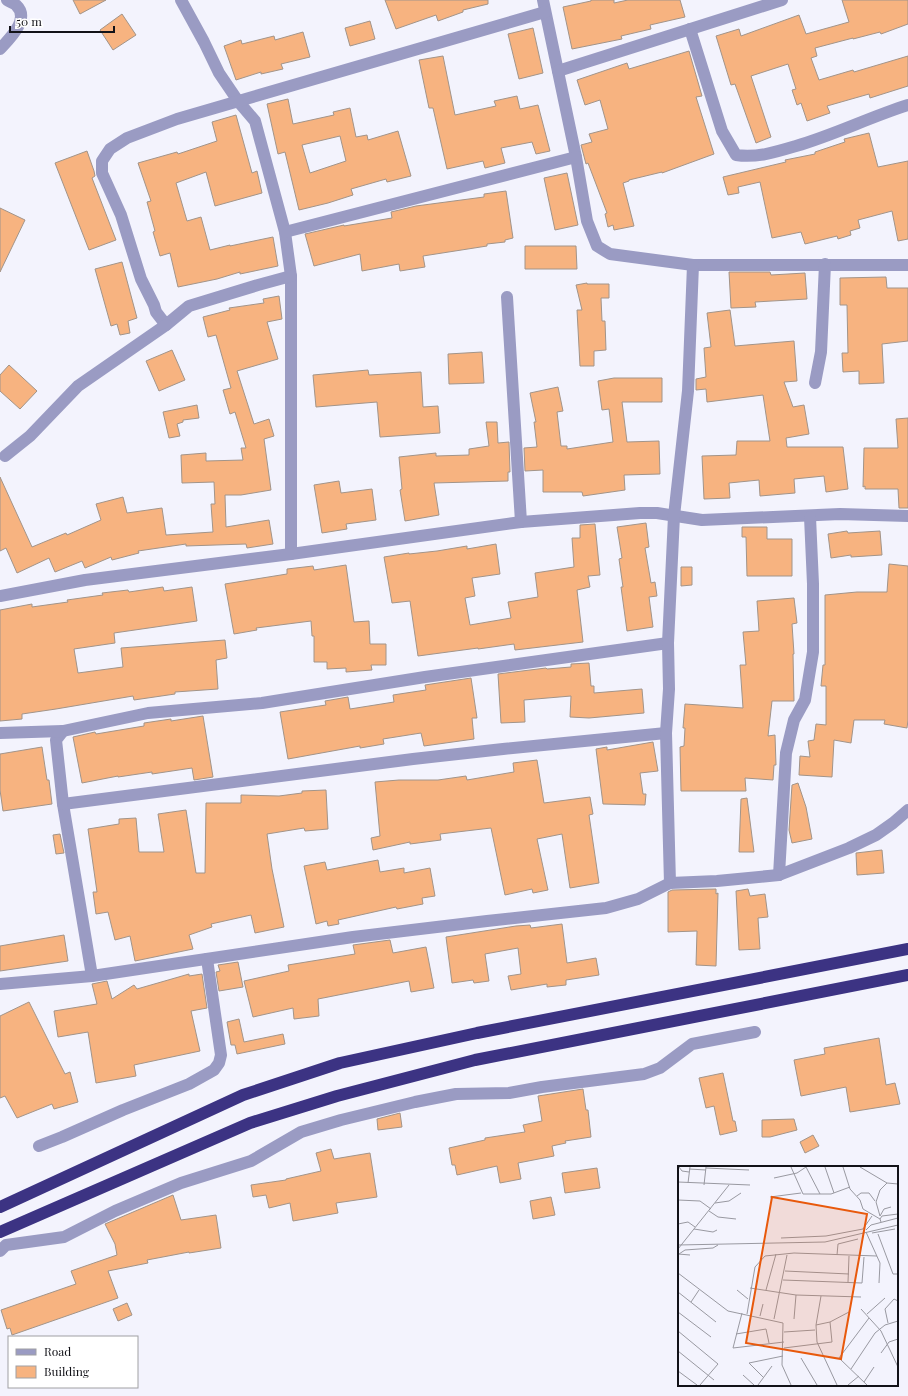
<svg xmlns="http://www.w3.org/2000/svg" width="908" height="1396" viewBox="0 0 908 1396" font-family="'Playfair Display',serif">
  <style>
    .building { fill: #f7b380; stroke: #a29489; fill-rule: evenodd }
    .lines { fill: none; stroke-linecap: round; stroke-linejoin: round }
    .street { stroke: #9a9bc3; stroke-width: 12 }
    .highway { stroke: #3c3383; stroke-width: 12 }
    .inset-road { fill: none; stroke: #9999a1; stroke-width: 1 }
    .view { fill: #e8590c; fill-opacity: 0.15; stroke: #e8590c; stroke-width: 2 }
    .inset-edge { fill: none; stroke: #121218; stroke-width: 2 }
  </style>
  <rect width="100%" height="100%" fill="#f3f3fd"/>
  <g class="building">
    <polygon points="73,0 106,0 80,14"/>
    <polygon points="385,0 488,0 488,4 463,10 463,12 438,21 436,15 396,29"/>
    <polygon points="591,0 614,0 614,3 628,0 680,0 685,17 650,25 651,29 621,36 622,39 572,49 563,7 591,1"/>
    <polygon points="842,0 908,0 908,24 881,34 880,32 853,39 853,38 815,48 817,56 811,58 819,80 853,70 854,72 908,56 908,86 870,98 869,94 827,106 830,113 807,121 801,103 797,105 792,90 796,89 788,64 751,76 771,137 756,143 735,84 731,85 716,36 739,29 741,36 799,15 806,34 849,22"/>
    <polygon points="122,14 136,35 113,50 100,30"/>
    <polygon points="370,21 375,39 350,46 345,28"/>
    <polygon points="533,28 543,73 519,79 508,34"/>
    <polygon points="303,32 310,57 281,64 283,69 261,74 261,72 236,80 224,46 241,40 242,44 274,36 275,40"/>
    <polygon points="689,51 702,96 696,97 714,154 662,173 662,172 629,180 629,181 623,183 634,226 614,230 613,225 608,227 605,214 607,213 588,163 586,164 581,145 592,142 589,134 608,129 600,100 585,105 577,80 627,63 629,69"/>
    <polygon points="443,56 455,115 496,106 494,101 517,96 520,109 538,105 550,151 536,154 532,142 501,148 505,163 485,168 483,161 447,169 433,108 429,108 419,60"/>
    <path d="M 288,99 L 293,124 L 334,115 L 333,112 L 350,108 L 356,137 L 367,135 L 368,140 L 398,131 L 411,176 L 387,182 L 386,179 L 351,189 L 353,195 L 328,203 L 299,210 L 285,152 L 278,154 L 267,104 ZM 340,136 L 346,161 L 310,173 L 302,145 Z"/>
    <polygon points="236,115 252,173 257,171 262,193 215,206 206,172 176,183 187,221 201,217 210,250 230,245 230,246 273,237 278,266 240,274 240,272 217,279 178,287 170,253 160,256 153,232 155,231 147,202 151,201 138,163 177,152 178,154 217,141 212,122"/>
    <polygon points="869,133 878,167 908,161 908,239 898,241 892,211 858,220 860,228 850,231 851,235 838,239 837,236 805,244 801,232 772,238 760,182 738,187 739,193 728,195 723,177 786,162 785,160 815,154 815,152 845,142 844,139"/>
    <polygon points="87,151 94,171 95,176 92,178 116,240 89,250 55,163"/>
    <polygon points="567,173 578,225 555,230 544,178"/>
    <polygon points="506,191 513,238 505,240 505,242 487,244 487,246 423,256 425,267 400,271 399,264 362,271 360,254 314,266 305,234 344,225 344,226 392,218 391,212 416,206 484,197 484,194"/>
    <polygon points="0,208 25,220 0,272"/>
    <polygon points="525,246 576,246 577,269 525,269"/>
    <polygon points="122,262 137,318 128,321 130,333 120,335 117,324 111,326 95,269"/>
    <polygon points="729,272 770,272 771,275 805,273 807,299 755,302 756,307 731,308"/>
    <polygon points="886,277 887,288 908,288 908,341 882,344 884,383 859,384 859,371 843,372 842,353 848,353 847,305 840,305 840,278"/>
    <polygon points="587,283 587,284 609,284 609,298 601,298 602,321 605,321 606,350 594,351 594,366 580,366 577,310 582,310 576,285"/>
    <polygon points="279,296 282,319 267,322 278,359 237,371 254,424 269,419 274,436 264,439 271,490 241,495 225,495 226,527 269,520 273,544 247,548 246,544 186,546 186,544 138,551 139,553 112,560 111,557 85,568 82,561 55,572 49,558 17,573 6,548 0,551 0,477 32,547 66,533 67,535 101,520 96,504 123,497 127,513 162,508 166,535 213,532 211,504 215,504 214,482 182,483 181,455 206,453 206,461 243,460 241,448 246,448 235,412 230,414 223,390 231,388 216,335 208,337 203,317 230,310 229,308 264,303 263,299"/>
    <polygon points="730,310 735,346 794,341 797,381 784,382 793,407 804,405 809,434 786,438 787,447 843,447 848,489 826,492 824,476 794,479 795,493 760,496 759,480 729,483 730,498 704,499 702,456 736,455 737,441 770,441 763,395 707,402 706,389 696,390 696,379 706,377 704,348 711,347 707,313"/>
    <polygon points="172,350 185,380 159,391 146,361"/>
    <polygon points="482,352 484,383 449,384 448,354"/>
    <polygon points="9,365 37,391 20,409 0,391 0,375"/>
    <polygon points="368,370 369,375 421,372 423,407 438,406 440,433 380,437 377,402 316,407 313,375"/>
    <polygon points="614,378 662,378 662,402 622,402 627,442 659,441 660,474 624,475 625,490 583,496 582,492 543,492 543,470 525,471 524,448 537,447 534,422 536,422 530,393 558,387 563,411 557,412 561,446 567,446 567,449 613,442 609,409 602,410 598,381"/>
    <polygon points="197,405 199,418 183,420 183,422 177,424 180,436 169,438 163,412"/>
    <polygon points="908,418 908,508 899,508 898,489 865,489 865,486 863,487 864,448 898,448 896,419"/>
    <polygon points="486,422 497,422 498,443 509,442 510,472 508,472 508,481 434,483 439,515 405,521 400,490 402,489 399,457 436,453 436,456 469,455 469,449 489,446"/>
    <polygon points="339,481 341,493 372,489 376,520 346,524 347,529 322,533 314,485"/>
    <polygon points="646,523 649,547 645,548 651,583 655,582 657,596 649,597 653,627 627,631 621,587 623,587 619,559 622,558 617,527"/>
    <polygon points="595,524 600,575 588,576 590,587 577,590 583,642 515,650 514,644 478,649 478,648 418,656 410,601 392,603 384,557 409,553 409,554 437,551 467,546 467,549 496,544 500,574 472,578 475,596 465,598 470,625 511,618 508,602 538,597 535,573 574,567 572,538 580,538 580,525"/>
    <polygon points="742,527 767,527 767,539 792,539 792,576 747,576 746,537 742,537"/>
    <polygon points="847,531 848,533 880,531 882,555 851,557 851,555 831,558 828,534"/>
    <polygon points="889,564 908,566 908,720 907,728 884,724 885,720 854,720 851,743 834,740 832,777 799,775 800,756 810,757 808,741 814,740 816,724 826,725 826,686 821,686 823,665 825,665 825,595 857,592 887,592"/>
    <polygon points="346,565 354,622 369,621 370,644 386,644 386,665 371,665 372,670 346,672 346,668 327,669 327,662 314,662 314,636 312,636 311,621 256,628 257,630 234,634 225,584 287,574 287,569 313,566 314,570"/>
    <polygon points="681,567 692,567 692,585 681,586"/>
    <polygon points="163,587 164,591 192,587 197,621 114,633 115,643 74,649 78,673 123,667 121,648 225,640 227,658 216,660 218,689 175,692 175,694 134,700 133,696 56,709 22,714 22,719 0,721 0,610 32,604 32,607 68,602 67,600 103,595 102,593 128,590 129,592"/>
    <polygon points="794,598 797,623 792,624 794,654 793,654 794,701 772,701 768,736 775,735 776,765 774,765 773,780 745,778 746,791 681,791 680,747 684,746 685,728 683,728 685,704 743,708 740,665 746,665 743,632 759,631 757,601"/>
    <polygon points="589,663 591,686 594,686 594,693 642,689 644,713 589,718 570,717 571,696 524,700 525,722 501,723 498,674 546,668 547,669 571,667 571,664"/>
    <polygon points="471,678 477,718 472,718 474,739 424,746 421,733 383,739 384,744 360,748 360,746 288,759 280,712 326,705 325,701 348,697 350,709 394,702 393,695 426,690 425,685"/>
    <polygon points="203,716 213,777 194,780 192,768 152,774 152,772 118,777 118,776 82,783 73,737 95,732 96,734 144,726 144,723 171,719 171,721"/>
    <polygon points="653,742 658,771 640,773 643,794 646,794 645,805 603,804 596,749 607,747 607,750"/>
    <polygon points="42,747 47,780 49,780 52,804 3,811 0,790 0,754"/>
    <polygon points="537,760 544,803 590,797 593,814 589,815 599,883 570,888 562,834 537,839 548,890 533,893 532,889 505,895 491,828 440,834 441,840 410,844 410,842 373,850 371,838 380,836 375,782 399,780 438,780 466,776 467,780 514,772 513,763"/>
    <polygon points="798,783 806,807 812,839 792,843 789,830 792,785"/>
    <polygon points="326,790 328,829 305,831 304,828 267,834 272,869 284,927 255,933 251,915 211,924 212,927 189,935 193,949 135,961 130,936 115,940 108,912 96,914 93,892 97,892 88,829 119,824 119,819 136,818 139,852 164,852 158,814 186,810 196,873 205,873 206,803 241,803 241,795 279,796 302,793 302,791"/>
    <polygon points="747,798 754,852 739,852 741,799"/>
    <polygon points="60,834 64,853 56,854 53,835"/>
    <polygon points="882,850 884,873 857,875 856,853"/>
    <polygon points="378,860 380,872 404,868 404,873 430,868 435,896 422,898 423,904 397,909 396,907 338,920 339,924 328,926 327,921 316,924 304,866 325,862 327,870"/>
    <polygon points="716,889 716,894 718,893 716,966 696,965 697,931 668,932 668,892 672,890"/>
    <polygon points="748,889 750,896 765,894 768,917 758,918 760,949 739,950 736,891"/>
    <polygon points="562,924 567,963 596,958 599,975 566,980 566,985 547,987 547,984 511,990 508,976 521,974 518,948 485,954 489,981 474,983 473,980 452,983 446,937 516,926 530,925 531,928"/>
    <polygon points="64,935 68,961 0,971 0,946"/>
    <polygon points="390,940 393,953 426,947 434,988 411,992 409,981 318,999 319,1016 294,1019 293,1008 253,1017 244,981 289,971 288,965 355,954 353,945"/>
    <polygon points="238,962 243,987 219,991 216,972 220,971 218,965"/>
    <polygon points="189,974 189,976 202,974 207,1008 191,1011 200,1051 134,1065 136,1076 96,1083 88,1032 58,1037 54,1011 97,1004 92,984 107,981 112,999 134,985 137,989"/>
    <polygon points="29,1002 65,1074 70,1072 78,1102 54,1109 52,1104 17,1118 5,1096 0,1098 0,1016"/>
    <polygon points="239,1019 244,1042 283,1034 285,1044 237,1054 235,1045 231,1045 227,1022"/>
    <polygon points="879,1038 886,1085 895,1083 900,1104 850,1112 846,1087 801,1096 794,1060 825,1054 824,1048"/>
    <polygon points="723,1073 733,1121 735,1121 737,1131 720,1135 714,1106 706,1108 699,1078"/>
    <polygon points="583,1089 586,1110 588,1110 591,1137 565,1141 566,1143 552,1146 554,1156 518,1163 521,1179 500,1183 497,1166 457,1175 455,1165 452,1165 449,1148 485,1140 485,1138 525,1132 523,1125 542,1121 538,1096"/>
    <polygon points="400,1113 402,1127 378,1130 377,1119"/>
    <polygon points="794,1119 797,1130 770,1137 762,1137 762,1120"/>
    <polygon points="813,1135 819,1146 805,1153 800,1142"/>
    <polygon points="331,1149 334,1159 370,1153 377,1197 336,1203 338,1213 293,1221 290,1203 269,1208 266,1195 253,1197 251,1185 286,1180 286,1179 321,1171 316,1153"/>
    <polygon points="597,1168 600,1188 565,1193 562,1173"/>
    <polygon points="173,1195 181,1220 216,1215 221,1248 189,1253 189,1252 147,1260 148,1263 108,1271 118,1298 12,1335 10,1328 7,1329 1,1310 76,1284 71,1271 117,1255 115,1244 105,1224"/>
    <polygon points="551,1197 555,1215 533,1219 530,1201"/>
    <polygon points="127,1303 132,1315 118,1321 113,1309"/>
  </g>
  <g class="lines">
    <g class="street">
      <polyline points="181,0 204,42 219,73 238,101 255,121 285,232 291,276 291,554"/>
      <polyline points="543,0 576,157 587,221 597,246 610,254 693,265 908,265"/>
      <path d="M 690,29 L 722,131 L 736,155 C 757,158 776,152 796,146 C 834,135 870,117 908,105"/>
      <path d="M 0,49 C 9,39 31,19 16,5 C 14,3 10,2 7,0"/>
      <polyline points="558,71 782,0"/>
      <polyline points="285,232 576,157"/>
      <polyline points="291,276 258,285 189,306 166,325 156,312 154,305 141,279 121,215 102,173 102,161 110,149 127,138 177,119 545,12"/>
      <polyline points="507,297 521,522"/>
      <polyline points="815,383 821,352 825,264"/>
      <polyline points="5,456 30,436 78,386 166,325"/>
      <polyline points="0,596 85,580 291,554 521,522 640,513 657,513 702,520 840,514 908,516"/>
      <polyline points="63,731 56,740 63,804 92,976"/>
      <polyline points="0,733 63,731 148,713 262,703 425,677 668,643"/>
      <polyline points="63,804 413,759 503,749 666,733"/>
      <polyline points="779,875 786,753 794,720 805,700 813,652 813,584 810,517"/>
      <polyline points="670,883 666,733 669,689 668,643 674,516 688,391 693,265"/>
      <polyline points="0,984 92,976 353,937 487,921 606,908 638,899 670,883 717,881 779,875 849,848 876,835 893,823 908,810"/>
      <polyline points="39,1146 62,1137 123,1110 189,1084 214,1070 219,1063 221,1055 207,959"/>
      <polyline points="0,1251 6,1245 64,1237 115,1211 181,1183 251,1161 301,1132 341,1120 415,1102 456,1094 509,1093 542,1087 644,1074 660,1068 692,1044 755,1032"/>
    </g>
    <g class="highway">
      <polyline points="0,1207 243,1095 340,1063 477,1033 908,949"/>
      <polyline points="0,1232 250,1123 337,1096 475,1060 908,975"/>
    </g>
  </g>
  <g transform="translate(678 1166)">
    <rect width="220" height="220" fill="#f3f3fd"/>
    <path class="inset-road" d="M 1,1 L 4,5 L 11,6M 113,1 L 125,28 L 153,28 L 172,21M 128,1 L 142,28M 147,1 L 156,27M 165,1 L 172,23 L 182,34 L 185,43 L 202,53 L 203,56M 182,1 L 209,17 L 220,18M 28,2 L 71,4M 11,3 L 28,4M 96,12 L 119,7 L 128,1M 0,16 L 72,19M 10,17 L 12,1M 26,19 L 28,1M 179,30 L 183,27 L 191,27 L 197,35M 92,31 L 123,27M 0,34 L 22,35 L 33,43M 37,37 L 51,35 L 63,27M 31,45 L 40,51 L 58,53M 202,50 L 198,36 L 202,24 L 209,17M 202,50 L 206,43 L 213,41M 202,53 L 204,50 L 220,48M 0,58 L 10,56 L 17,61M 16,63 L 35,66 L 39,64M 188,64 L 193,59 L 220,52M 188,66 L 202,97 L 201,117M 194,67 L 217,63M 200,68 L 215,108 L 220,108M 103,72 L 148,70 L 185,63 L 194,50M 0,79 L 147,76 L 220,59M 0,83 L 51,19M 0,88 L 12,89M 1,88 L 7,84 L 35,82 L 40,79M 159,89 L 160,78 L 180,73M 107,105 L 171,108M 0,107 L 50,145 L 105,157 L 104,199 L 113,219M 105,114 L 184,117 L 186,91M 170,116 L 171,90M 72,122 L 118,129 L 183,131M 59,124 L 70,133M 88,124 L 98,88M 0,126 L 38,156M 143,130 L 138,159 L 139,176 L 159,219M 13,136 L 21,124M 183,143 L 203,165 L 220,201M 0,146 L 33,171M 64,147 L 55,182 L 106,176M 69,148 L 77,101 L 87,90 L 116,87 L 199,90M 189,148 L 207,132M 82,150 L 85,138M 96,153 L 109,89M 116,153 L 118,129M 152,156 L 171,146M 210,157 L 207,143 L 216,133 L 220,135M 0,165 L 40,198 L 22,219M 106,166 L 137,164M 58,168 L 88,163 L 91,177M 106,182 L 154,176 L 152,156 L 138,159M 0,185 L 36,214M 203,187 L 211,176 L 220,173M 123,192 L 139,219M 173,203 L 197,167 L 207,159 L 220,155M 0,205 L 19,219M 65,209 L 76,219M 85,211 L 71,197 L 105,190M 186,216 L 196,201M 80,219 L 94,200M 170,219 L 181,210M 189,219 L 161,192 L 191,152"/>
    <path class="view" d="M 94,31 L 189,48 L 163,193 L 68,177 Z"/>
    <rect width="220" height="220" class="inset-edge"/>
  </g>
  <rect x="8" y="1336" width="130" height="52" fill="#ffffff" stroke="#a0a0a3"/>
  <rect x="16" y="1349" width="20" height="6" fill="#9a9bc3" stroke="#a0a0a3"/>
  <text x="44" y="1356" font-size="12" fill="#121218">Road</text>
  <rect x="16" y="1366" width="20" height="12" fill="#f7b380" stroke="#a0a0a3"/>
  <text x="44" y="1376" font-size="12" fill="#121218">Building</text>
  <path d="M10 26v6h104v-6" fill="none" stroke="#121218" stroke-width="2"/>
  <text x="16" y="26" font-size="12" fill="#121218" stroke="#ffffff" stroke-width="3" paint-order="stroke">50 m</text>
</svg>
